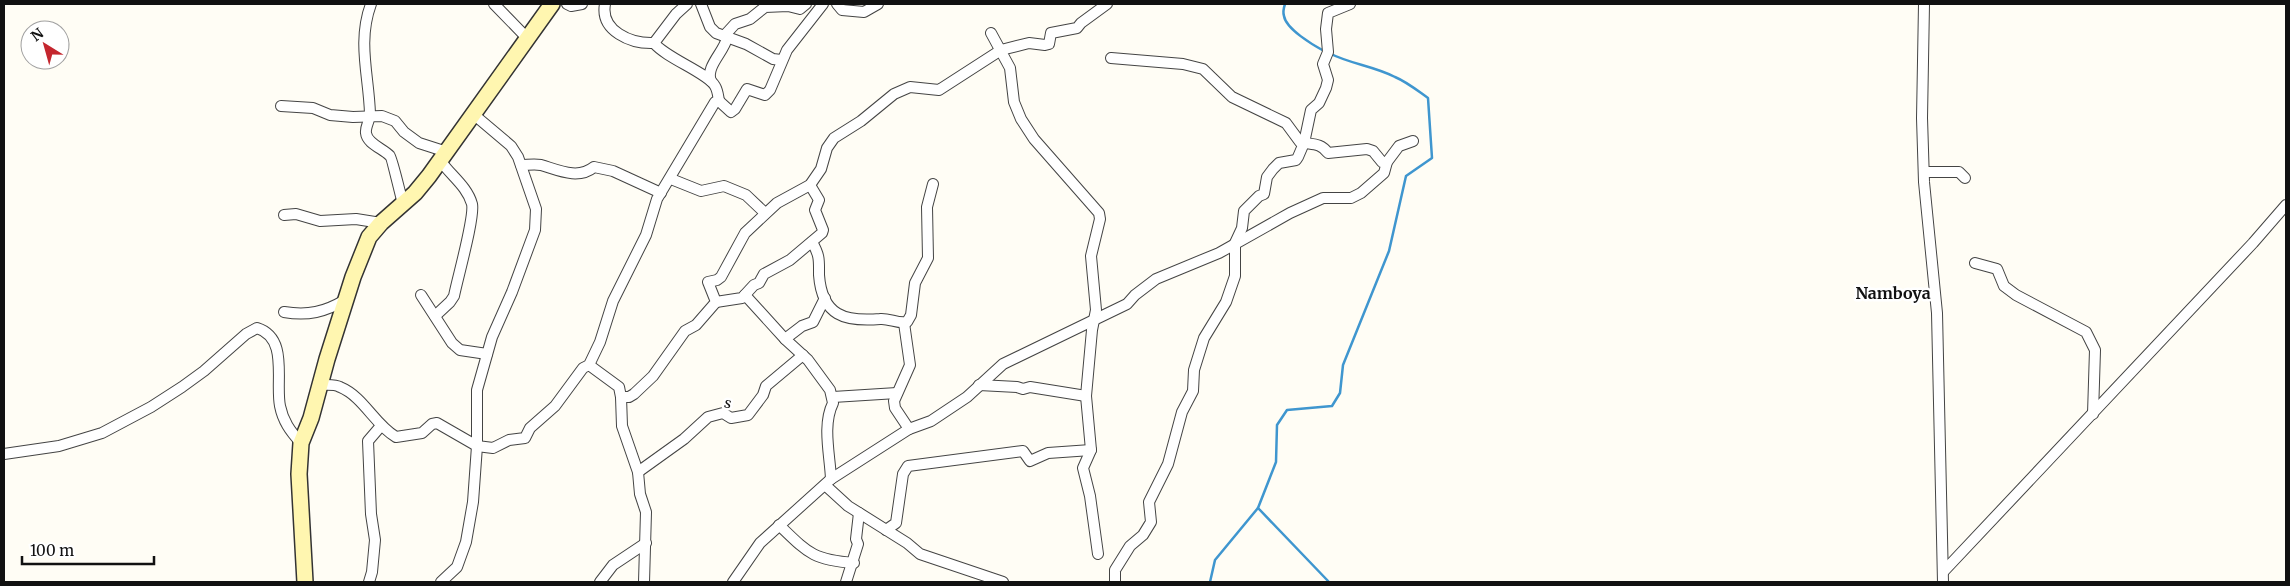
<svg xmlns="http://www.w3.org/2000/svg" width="2290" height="586" viewBox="0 0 2290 586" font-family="Merriweather,serif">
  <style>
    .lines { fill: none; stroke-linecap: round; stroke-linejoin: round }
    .stream { stroke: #3f96cf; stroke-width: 2.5 }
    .street-casing { stroke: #444; stroke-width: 12 }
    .secondary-casing { stroke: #333; stroke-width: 18 }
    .street { stroke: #fff; stroke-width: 10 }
    .secondary { stroke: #fff6b0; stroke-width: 15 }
    .labels { text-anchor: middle; stroke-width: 5; stroke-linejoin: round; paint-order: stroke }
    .street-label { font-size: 14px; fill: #111; stroke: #fff }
    .quarter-label { font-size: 16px; font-weight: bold; fill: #111; stroke: #fff }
  </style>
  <rect width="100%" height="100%" fill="#fffdf5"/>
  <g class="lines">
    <g class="stream">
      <path d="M 1285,4 C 1284,7 1283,13 1284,16 C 1286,29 1313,45 1324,51"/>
      <polyline points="1258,508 1329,582"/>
      <path d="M 1210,582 L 1215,560 L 1258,508 L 1276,462 L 1277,425 L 1287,410 L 1332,406 L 1340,393 L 1343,365 L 1389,251 L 1406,176 L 1432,158 L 1428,98 C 1418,91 1407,82 1395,77 C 1374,66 1350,64 1329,53"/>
    </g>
    <g class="street-casing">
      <g id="street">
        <path d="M 371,4 C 357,42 369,76 370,114 C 370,120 365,127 366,133 C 367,144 384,149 390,156 C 392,158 401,197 403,204"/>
        <polyline points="494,4 528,39"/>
        <polyline points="567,4 571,6 582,4"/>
        <path d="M 605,4 C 600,31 631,44 654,43 C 666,58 708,73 715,86 C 718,91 718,96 719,101"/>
        <polyline points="701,4 710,27 716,33 746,44 773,59 781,60"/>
        <polyline points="837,4 842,10 864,12 878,4"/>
        <polyline points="1924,4 1922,118 1924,182 1937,313 1943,582"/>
        <polyline points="991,33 1010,68 1014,102 1021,119 1034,139 1099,213 1100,219 1091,256 1096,310 1092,330 1086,396 1091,450 1083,468 1090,496 1098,554"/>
        <polyline points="724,36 735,24 750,19 765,7 788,6 800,9 806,4"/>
        <polyline points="654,43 676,14 687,4"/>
        <path d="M 1111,58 L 1183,64 L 1203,69 L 1232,97 L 1286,123 L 1300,142 C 1311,145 1320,142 1328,153 L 1367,149 L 1373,151 L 1382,162 L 1387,162"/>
        <path d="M 711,81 C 705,67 724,52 727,38"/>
        <polyline points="281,106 313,108 330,115 353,117 382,116 395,121 404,132 419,143 447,152"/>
        <path d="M 521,165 C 527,165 535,164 541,165 C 558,170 578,180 594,167 L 613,171 L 661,193"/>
        <polyline points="1924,172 1959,172 1965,178"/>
        <polyline points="671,179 701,191 724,186 746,195 765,213"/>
        <polyline points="284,215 296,214 320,221 356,219 381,223"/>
        <path d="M 812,242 C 820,256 819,260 819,275 C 822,316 845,322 880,319 C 889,318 898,324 907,322 L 911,315 L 915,283 L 928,258 L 927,207 L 933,184"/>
        <polyline points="1975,263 1997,269 2004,286 2016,295 2086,332 2095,350 2093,414"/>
        <polyline points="421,295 452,343 460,350 487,354"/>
        <path d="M 745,295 L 785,339 L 808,360 L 830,390 L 833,403 C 822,425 830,455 831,479"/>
        <polyline points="716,302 742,298 754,285 759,283 764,274 790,260 822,233 823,230 815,210 819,200 810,185"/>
        <path d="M 284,312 C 308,316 325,312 345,300"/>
        <path d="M 435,316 L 450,302 L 454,296 C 457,280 475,217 472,204 C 467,186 450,175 440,160"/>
        <polyline points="904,323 910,365 894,401 895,408 909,429"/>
        <polyline points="785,339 802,326 813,322 825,298"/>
        <polyline points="589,365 619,387 621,397 622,426 638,472 640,494 646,512 644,582"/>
        <path d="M 320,385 C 326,385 335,384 340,387 C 364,397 374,424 396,437 L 422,433 L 432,424 L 437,423 L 477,446 L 493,448 L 509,440 L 525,438 L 530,428 L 555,406 L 583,368 L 589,365 L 600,342 L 613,301 L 646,235 L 657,199 L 715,102 L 719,101 L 731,112 L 735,109 L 747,89 L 765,95 L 770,90 L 787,50 L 823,4"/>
        <polyline points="979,385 1017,387 1023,389 1030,387 1086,396"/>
        <polyline points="621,397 629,397 634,394 653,376 685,331 696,325 716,302 708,282 717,280 721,277 745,233 777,203 810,185 821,169 827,148 834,138 861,121 894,94 910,87 939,90 1001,50 1029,43 1045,45 1049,44 1051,33 1077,28 1081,23 1107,4"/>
        <polyline points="833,397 897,393"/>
        <path d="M 4,454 L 59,446 L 102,433 L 151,407 L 182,387 L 204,371 L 246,334 L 257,328 C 289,338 275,381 280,406 C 283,421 290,431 301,443"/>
        <polyline points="638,472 684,439 708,417 723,413 731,418 748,415 763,395 766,386 803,355"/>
        <polyline points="825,485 848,506 907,543 920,554 1003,582"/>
        <path d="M 779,525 C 808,553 813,560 854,563"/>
        <polyline points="886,530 896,523 903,474 908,466 1023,451 1030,461 1048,453 1091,450"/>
        <polyline points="1944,571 2253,243 2286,205"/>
        <polyline points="369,582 372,572 375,540 371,514 368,441 380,427"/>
        <polyline points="441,582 457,567 466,542 473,502 477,446 477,390 492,337 512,292 535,230 536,209 518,157 511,146 472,113"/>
        <polyline points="600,582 613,565 646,543"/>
        <polyline points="733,582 760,543 831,479 909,429 931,421 967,397 1003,364 1127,304 1135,295 1156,279 1219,253 1290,213 1323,198 1351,198 1361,193 1384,173 1387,162 1399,146 1413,141"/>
        <polyline points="846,582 858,544 856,539 859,513"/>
        <polyline points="1115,582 1115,570 1130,546 1143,535 1151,522 1149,502 1168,464 1182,412 1193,391 1194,370 1204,338 1226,302 1235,276 1235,243 1242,228 1244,211 1259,196 1264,194 1267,177 1273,169 1279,163 1296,160 1298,157 1304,143 1311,110 1319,103 1326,88 1328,80 1323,64 1328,52 1326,29 1328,13 1350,4"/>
      </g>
    </g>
    <g class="secondary-casing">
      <polyline id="secondary" points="305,582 299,474 301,443 311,418 327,359 353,277 369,237 381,223 415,193 429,176 552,4"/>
    </g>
    <use href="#street" class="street"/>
    <use href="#secondary" class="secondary"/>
  </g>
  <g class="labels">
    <g class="street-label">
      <text transform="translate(728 403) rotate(14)" y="5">s</text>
    </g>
    <g class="quarter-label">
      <text x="1893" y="299">Namboya</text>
    </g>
  </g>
  <rect width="2290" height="586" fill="none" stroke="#111111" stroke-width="10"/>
  <g transform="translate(45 45) rotate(323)"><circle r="24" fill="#ffffff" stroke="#a0a0a0"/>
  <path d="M0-4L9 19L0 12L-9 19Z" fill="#c4262e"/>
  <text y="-8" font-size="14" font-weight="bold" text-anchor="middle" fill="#111111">N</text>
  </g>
  <path d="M22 556v8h132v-8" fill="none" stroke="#111111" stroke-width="2.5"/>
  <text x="30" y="556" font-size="15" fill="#111111" stroke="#ffffff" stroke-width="4" paint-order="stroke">100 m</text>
</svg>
